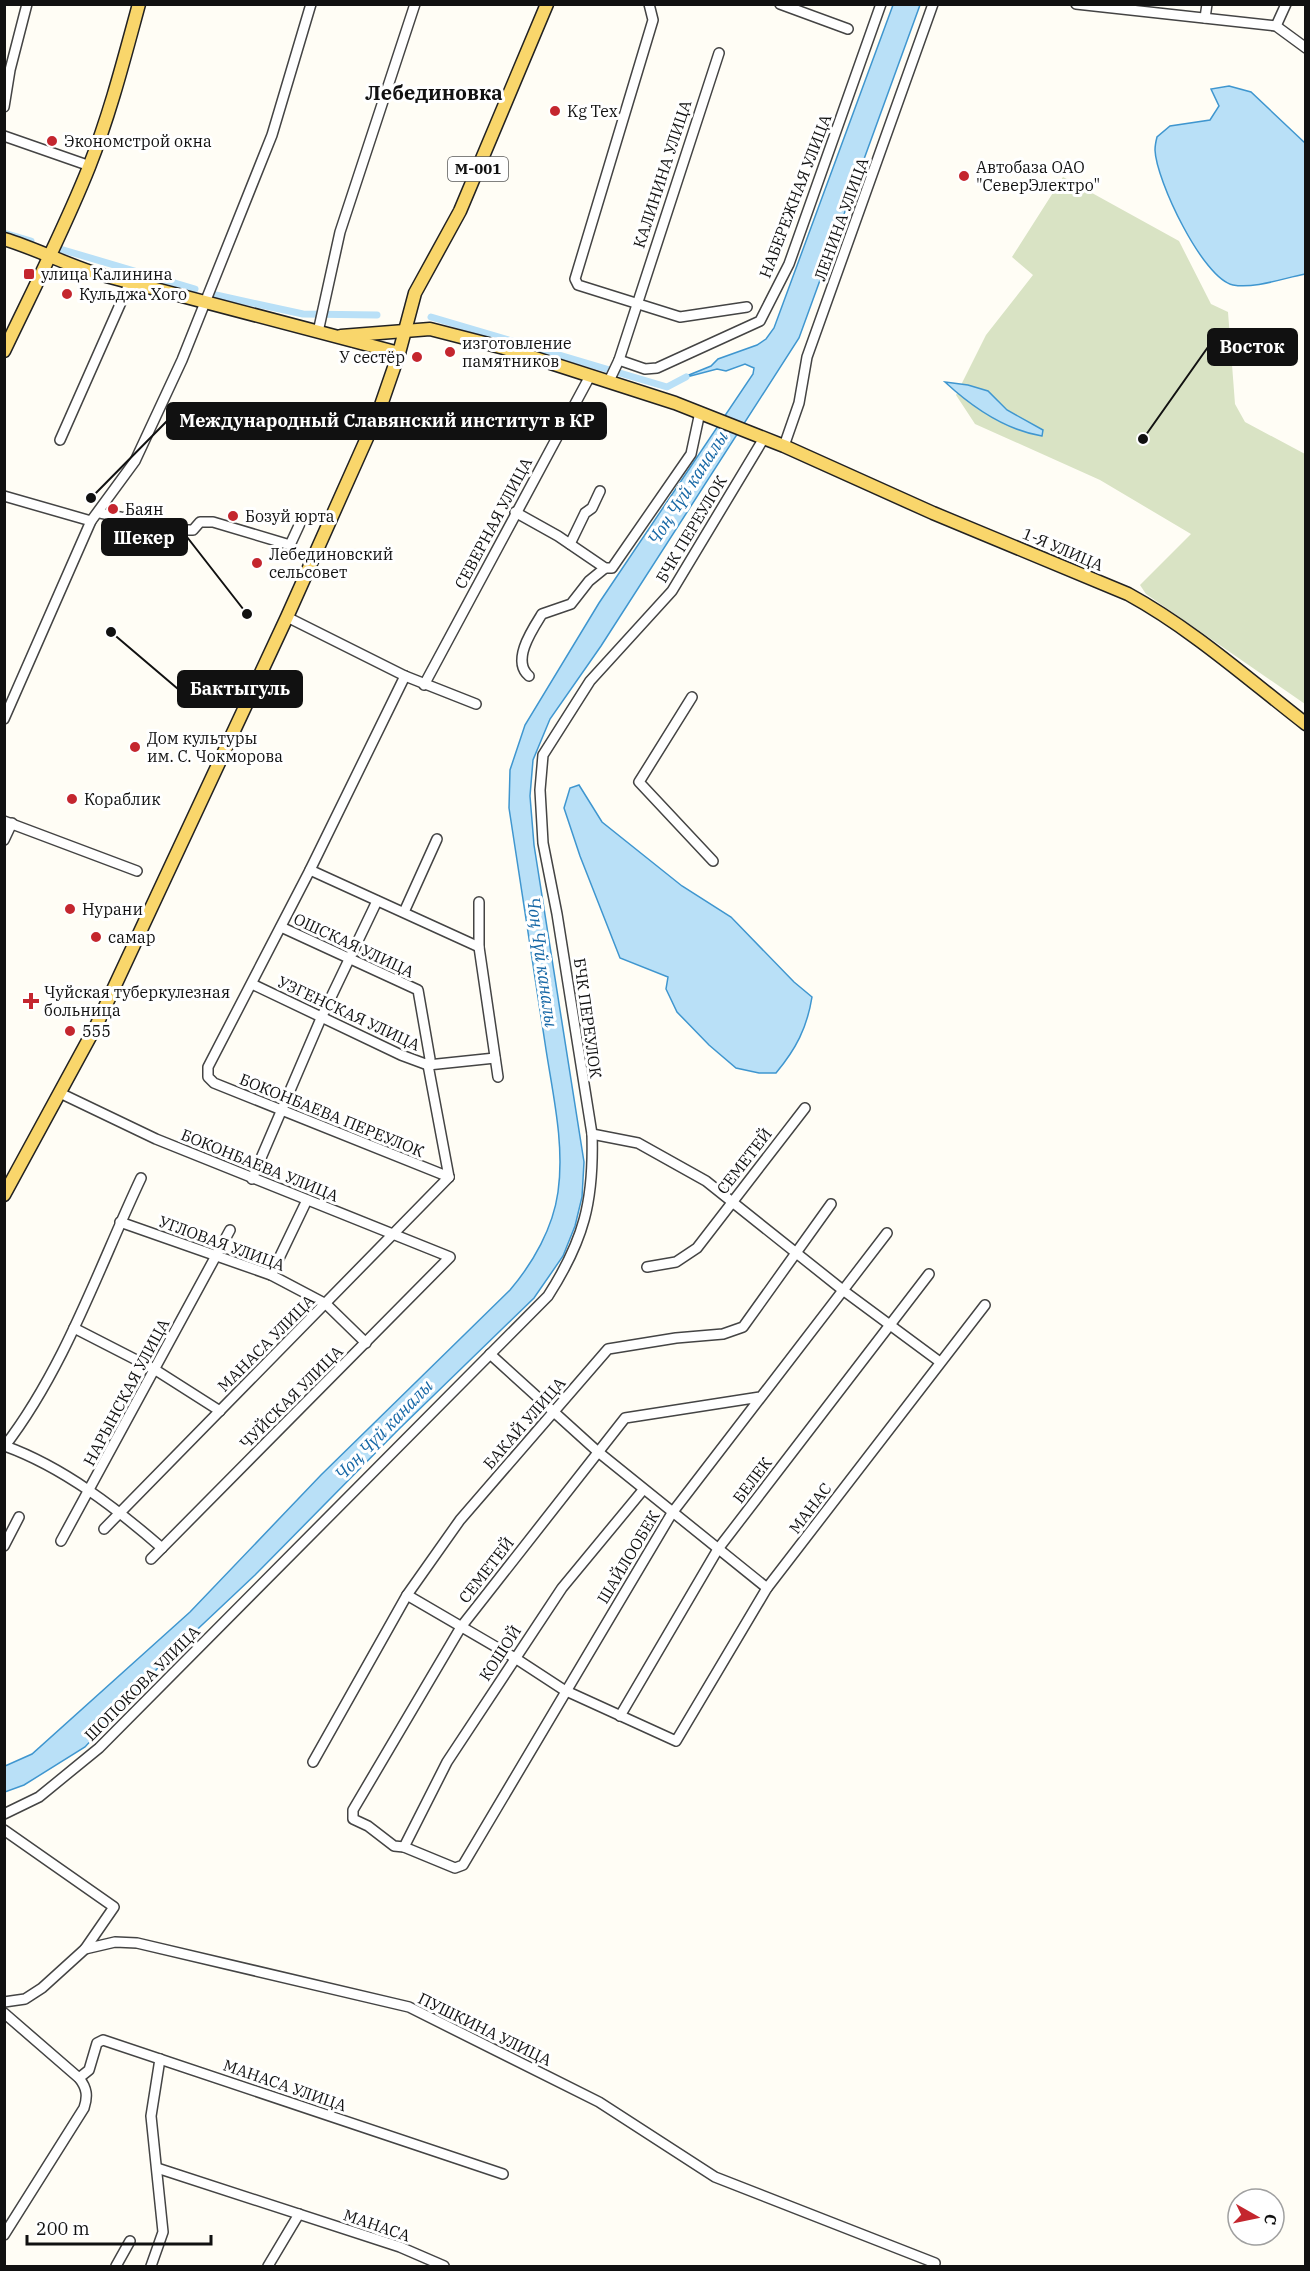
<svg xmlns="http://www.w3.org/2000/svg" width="1310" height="2271" viewBox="0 0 1310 2271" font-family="'IBM Plex Serif',serif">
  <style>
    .cemetery { fill: #d9e3c4 }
    .water { fill: #b9e0f7; stroke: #3f96cf; stroke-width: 1.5 }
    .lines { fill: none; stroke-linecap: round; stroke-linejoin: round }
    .canal { stroke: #b9e0f7; stroke-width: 7 }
    .minor-casing { stroke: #444; stroke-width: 12 }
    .major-casing { stroke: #222; stroke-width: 15 }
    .minor { stroke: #fff; stroke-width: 9 }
    .major { stroke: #f9d66b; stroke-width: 12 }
    .poi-dot { fill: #c4262e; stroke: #fff; stroke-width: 2 }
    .labels { text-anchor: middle; stroke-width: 6; stroke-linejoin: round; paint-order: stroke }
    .shield { fill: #fff; stroke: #585858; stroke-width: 1.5 }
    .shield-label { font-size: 15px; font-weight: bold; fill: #111 }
    .poi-label { font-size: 16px; fill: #111; stroke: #fff; text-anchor: start }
    .street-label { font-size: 16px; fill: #111; stroke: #fff }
    .water-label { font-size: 18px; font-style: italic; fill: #1768a6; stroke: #fff }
    .quarter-label { font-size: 20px; font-weight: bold; fill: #111; stroke: #fff }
    .leader { fill: none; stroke: #111; stroke-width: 2 }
    .callout-dot { fill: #111; stroke: #fff; stroke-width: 2 }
    .callout { fill: #111; stroke: #111; stroke-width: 2 }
    .callout-label { font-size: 18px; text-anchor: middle; font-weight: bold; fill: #fff }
  </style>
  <rect width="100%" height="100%" fill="#fffdf5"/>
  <polygon class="cemetery" points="1063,177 1179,241 1211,304 1228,312 1235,404 1245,422 1305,454 1305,704 1146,594 1140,585 1191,534 1100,480 975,424 956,395 986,335 1033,275 1012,257"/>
  <g class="water">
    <path d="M 893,5 L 920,5 L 799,338 L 601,646 L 550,719 L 533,760 L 530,796 L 534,845 L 584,1162 L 582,1197 L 575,1226 L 563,1256 L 534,1298 L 398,1430 L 255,1575 L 168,1657 L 85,1747 L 24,1785 L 5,1792 L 5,1766 L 32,1754 L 190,1612 L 321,1475 L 510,1290 C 533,1263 553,1228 558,1192 C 565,1143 552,1091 545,1043 C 533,964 521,886 509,808 L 510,770 L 525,725 L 599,603 L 753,374 L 754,368 L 745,364 L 726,371 L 717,369 L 679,379 L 711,366 L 718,359 L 757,345 L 766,339 L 774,328 Z"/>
    <path d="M 1229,86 L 1251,92 L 1305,143 L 1305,274 C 1284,278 1255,289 1233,285 C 1203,279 1156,180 1155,150 C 1155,146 1156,141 1157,137 L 1170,126 L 1210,120 L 1219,106 L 1211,89 Z"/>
    <path d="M 945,382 L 968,385 L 988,391 L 1007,410 L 1043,430 L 1042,436 C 1005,430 972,407 945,382 Z"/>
    <path d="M 579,785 L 602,822 L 682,886 L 731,917 L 794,982 L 812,997 C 807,1028 796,1049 776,1073 L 759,1073 L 736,1068 L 709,1045 L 677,1012 L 666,989 L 668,977 L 620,958 L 580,856 L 564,808 L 570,788 Z"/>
  </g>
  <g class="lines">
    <g class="canal">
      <polyline points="4,233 31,241"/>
      <polyline points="60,249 195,289"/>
      <polyline points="216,295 303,314 377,315"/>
      <polyline points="431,317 667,387 686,377"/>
    </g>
    <g class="minor-casing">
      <g id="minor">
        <polyline points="649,4 653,20 575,279 578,285 680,317 747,307"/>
        <polyline points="780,4 848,29"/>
        <polyline points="1076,4 1276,26 1306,48"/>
        <polyline points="1205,18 1207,4"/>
        <polyline points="1276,26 1286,4"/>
        <polyline points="4,107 10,70 27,4"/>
        <polyline points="4,136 90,166"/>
        <polyline points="318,332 340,232 415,4"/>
        <polyline points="619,360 645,369 657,368 760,321 789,264 881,4"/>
        <polyline points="609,381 619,360 719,53"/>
        <polyline points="60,440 130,282"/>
        <polyline points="784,446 799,403 807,357 933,4"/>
        <polyline points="4,496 91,521"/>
        <polyline points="515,512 558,536 605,568 612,568 691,454 700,412"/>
        <polyline points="100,513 185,530 193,530 200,522 213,522 290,545 302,519"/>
        <polyline points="570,544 585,513 592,508 600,491"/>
        <polyline points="287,617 405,676 476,704"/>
        <polyline points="405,676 310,870 208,1067 208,1077 214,1083 449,1177"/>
        <path d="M 529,676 C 511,661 532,630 542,614 L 571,604 L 589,581 L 605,568"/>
        <polyline points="424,685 590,376"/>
        <polyline points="692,697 639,782 713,861"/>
        <polyline points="4,719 91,521 135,461 182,360 272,135 311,4"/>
        <polyline points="4,821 137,871"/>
        <polyline points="4,840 12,823"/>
        <polyline points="310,870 479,947"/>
        <polyline points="479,902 479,947 498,1077"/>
        <polyline points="404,912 437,839"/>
        <polyline points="252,984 401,1055 428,1065 430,1059 418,990 281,927"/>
        <polyline points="62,1094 156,1139 450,1257 151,1559"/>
        <polyline points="592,1134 638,1143 706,1181 844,1291 940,1362"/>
        <polyline points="449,1177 428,1065 495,1058"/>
        <polyline points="252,1179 322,1016 377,901"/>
        <polyline points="120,1222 271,1275 326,1304 366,1343"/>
        <polyline points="647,1267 676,1262 697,1248 805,1108"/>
        <polyline points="271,1275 307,1200"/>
        <polyline points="74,1328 154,1369 220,1411"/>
        <polyline points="490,1354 597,1451 767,1588"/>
        <polyline points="760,1397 625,1418 461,1627 353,1810 353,1819 368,1826 394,1846 404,1847 455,1868 463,1865 672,1513 887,1233"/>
        <path d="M 5,1446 C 63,1467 116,1508 162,1548"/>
        <path d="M 4,1447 C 65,1368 99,1267 141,1178"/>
        <polyline points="104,1529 449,1177"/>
        <polyline points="61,1541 230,1230"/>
        <polyline points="4,1546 19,1517"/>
        <polyline points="407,1595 515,1658 564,1690 676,1741 767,1588 985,1305"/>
        <polyline points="620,1716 718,1549 929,1274"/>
        <polyline points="313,1762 407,1595 460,1520 608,1349 676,1338 723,1334 743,1327 831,1204"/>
        <path d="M 4,1814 L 39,1797 L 99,1748 L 548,1296 C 584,1240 594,1201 592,1134 L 557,914 L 543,843 L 540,790 L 543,755 L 590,681 L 672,591 L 764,438"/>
        <polyline points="4,1830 114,1907 85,1949"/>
        <polyline points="404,1847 447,1762 562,1588 643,1490"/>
        <polyline points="4,2002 25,1999 42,1988 85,1949 115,1942 137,1943 409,2007 599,2102 715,2177 935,2263"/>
        <path d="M 4,2013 L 79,2078 C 87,2088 88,2096 84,2108 L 4,2235"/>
        <polyline points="79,2078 89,2070 97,2043 103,2040 503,2174"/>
        <polyline points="157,2168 400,2247 444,2266"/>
        <polyline points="116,2266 130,2241"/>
        <polyline points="151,2266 163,2232 151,2116 160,2059"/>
        <polyline points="268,2266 299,2214"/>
      </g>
    </g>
    <g class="major-casing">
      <g id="major">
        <path d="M 4,239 C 34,248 61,262 91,272 L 399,353"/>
        <path d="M 341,336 L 430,329 L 504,348 L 675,403 L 784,446 L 933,513 L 1128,594 C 1192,629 1248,679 1306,724"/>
        <path d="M 4,351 C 33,290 64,230 89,167 C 110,114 124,59 139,4"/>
        <polyline points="4,1195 97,1024 287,617 379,411 399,353 415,293 460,211 547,4"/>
      </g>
    </g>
    <use href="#minor" class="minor"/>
    <use href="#major" class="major"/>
  </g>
  <g class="poi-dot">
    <circle cx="555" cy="111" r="6"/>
    <circle cx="52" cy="141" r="6"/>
    <circle cx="964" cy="176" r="6"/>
    <rect x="23" y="268" width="12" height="12" rx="3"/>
    <circle cx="67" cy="294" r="6"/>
    <circle cx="450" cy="352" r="6"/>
    <circle cx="417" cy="357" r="6"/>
    <circle cx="113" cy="509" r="6"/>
    <circle cx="233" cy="516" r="6"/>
    <circle cx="257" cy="563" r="6"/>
    <circle cx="135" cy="747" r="6"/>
    <circle cx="72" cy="799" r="6"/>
    <circle cx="70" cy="909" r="6"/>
    <circle cx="96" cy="937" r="6"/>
    <path d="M28 992h6v6h6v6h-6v6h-6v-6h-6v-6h6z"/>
    <circle cx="70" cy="1031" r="6"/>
  </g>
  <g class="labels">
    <rect class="shield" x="448" y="157" width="60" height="24" rx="4.5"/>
    <g class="shield-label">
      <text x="478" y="174">М-001</text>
    </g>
    <g class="poi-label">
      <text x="567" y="117">Kg Tex</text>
      <text x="64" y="147">Экономстрой окна</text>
      <text x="976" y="173">Автобаза ОАО<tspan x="976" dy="18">"СеверЭлектро"</tspan></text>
      <text x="41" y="280">улица Калинина</text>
      <text x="79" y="300">Кульджа Хого</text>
      <text x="462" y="349">изготовление<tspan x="462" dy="18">памятников</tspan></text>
      <text x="405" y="363" text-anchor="end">У сестёр</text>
      <text x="125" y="515">Баян</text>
      <text x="245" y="522">Бозуй юрта</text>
      <text x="269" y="560">Лебединовский<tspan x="269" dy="18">сельсовет</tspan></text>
      <text x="147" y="744">Дом культуры<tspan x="147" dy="18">им. С. Чокморова</tspan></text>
      <text x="84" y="805">Кораблик</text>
      <text x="82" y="915">Нурани</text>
      <text x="108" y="943">самар</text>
      <text x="44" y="998">Чуйская туберкулезная<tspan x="44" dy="18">больница</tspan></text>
      <text x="82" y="1037">555</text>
    </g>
    <g class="street-label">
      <text transform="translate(662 174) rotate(-72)" y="6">КАЛИНИНА УЛИЦА</text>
      <text transform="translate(795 196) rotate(-69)" y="6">НАБЕРЕЖНАЯ УЛИЦА</text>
      <text transform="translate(841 219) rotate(-70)" y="6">ЛЕНИНА УЛИЦА</text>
      <text transform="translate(493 523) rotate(-62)" y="6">СЕВЕРНАЯ УЛИЦА</text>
      <text transform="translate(691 529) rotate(-59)" y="6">БЧК ПЕРЕУЛОК</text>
      <text transform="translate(1063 549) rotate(23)" y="6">1-Я УЛИЦА</text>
      <text transform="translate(354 945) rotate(25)" y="6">ОШСКАЯ УЛИЦА</text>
      <text transform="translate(349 1013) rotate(25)" y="6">УЗГЕНСКАЯ УЛИЦА</text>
      <text transform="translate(588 1018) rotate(82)" y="6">БЧК ПЕРЕУЛОК</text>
      <text transform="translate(332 1115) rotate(22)" y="6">БОКОНБАЕВА ПЕРЕУЛОК</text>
      <text transform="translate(744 1161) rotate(-52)" y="6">СЕМЕТЕЙ</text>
      <text transform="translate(260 1165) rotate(22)" y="6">БОКОНБАЕВА УЛИЦА</text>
      <text transform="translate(222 1243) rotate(20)" y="6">УГЛОВАЯ УЛИЦА</text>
      <text transform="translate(266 1343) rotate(-45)" y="6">МАНАСА УЛИЦА</text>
      <text transform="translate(126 1392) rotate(-62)" y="6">НАРЫНСКАЯ УЛИЦА</text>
      <text transform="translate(291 1397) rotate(-45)" y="6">ЧУЙСКАЯ УЛИЦА</text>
      <text transform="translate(524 1423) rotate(-49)" y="6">БАКАЙ УЛИЦА</text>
      <text transform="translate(752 1480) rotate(-53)" y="6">БЕЛЕК</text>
      <text transform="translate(810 1508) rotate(-53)" y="6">МАНАС</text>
      <text transform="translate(628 1557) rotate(-59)" y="6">ШАЙЛООБЕК</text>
      <text transform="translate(486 1570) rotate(-52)" y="6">СЕМЕТЕЙ</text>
      <text transform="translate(500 1653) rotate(-57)" y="6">КОШОЙ</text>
      <text transform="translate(142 1683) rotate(-45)" y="6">ШОПОКОВА УЛИЦА</text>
      <text transform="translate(485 2029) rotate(26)" y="6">ПУШКИНА УЛИЦА</text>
      <text transform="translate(285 2085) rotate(19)" y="6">МАНАСА УЛИЦА</text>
      <text transform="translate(377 2225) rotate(19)" y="6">МАНАСА</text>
    </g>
    <g class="water-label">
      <text transform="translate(688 488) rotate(-57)" y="6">Чоң Чүй каналы</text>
      <text transform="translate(542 962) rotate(82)" y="6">Чоң Чүй каналы</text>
      <text transform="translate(384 1430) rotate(-46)" y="6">Чоң Чүй каналы</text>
    </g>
    <g class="quarter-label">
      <text x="434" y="100">Лебединовка</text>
    </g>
  </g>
  <path class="leader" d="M1143 439L1208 347M91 498L167 421M247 614L187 537M111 632L178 689"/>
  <g class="callout-dot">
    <circle cx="1143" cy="439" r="6"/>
    <circle cx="91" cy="498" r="6"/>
    <circle cx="247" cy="614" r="6"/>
    <circle cx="111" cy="632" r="6"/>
  </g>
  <g class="callout">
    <rect x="1208" y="329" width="89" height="36" rx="6"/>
    <rect x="167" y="403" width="439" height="36" rx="6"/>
    <rect x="102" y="519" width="85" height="36" rx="6"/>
    <rect x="178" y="671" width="124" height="36" rx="6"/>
  </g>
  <g class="callout-label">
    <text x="1252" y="353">Восток</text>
    <text x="387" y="427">Международный Славянский институт в КР</text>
    <text x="144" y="544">Шекер</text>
    <text x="240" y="695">Бактыгуль</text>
  </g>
  <rect width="1310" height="2271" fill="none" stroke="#111111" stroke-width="12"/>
  <g transform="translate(1256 2217) rotate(99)"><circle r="28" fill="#ffffff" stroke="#a0a0a0" stroke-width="1.5"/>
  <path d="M0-4.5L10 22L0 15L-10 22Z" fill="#c4262e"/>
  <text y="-9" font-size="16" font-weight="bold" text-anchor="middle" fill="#111111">С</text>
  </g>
  <path d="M27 2235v9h184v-9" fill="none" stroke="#111111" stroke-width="3"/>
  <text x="36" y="2235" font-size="18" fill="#111111" stroke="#ffffff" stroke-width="4.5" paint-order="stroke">200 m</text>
</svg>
